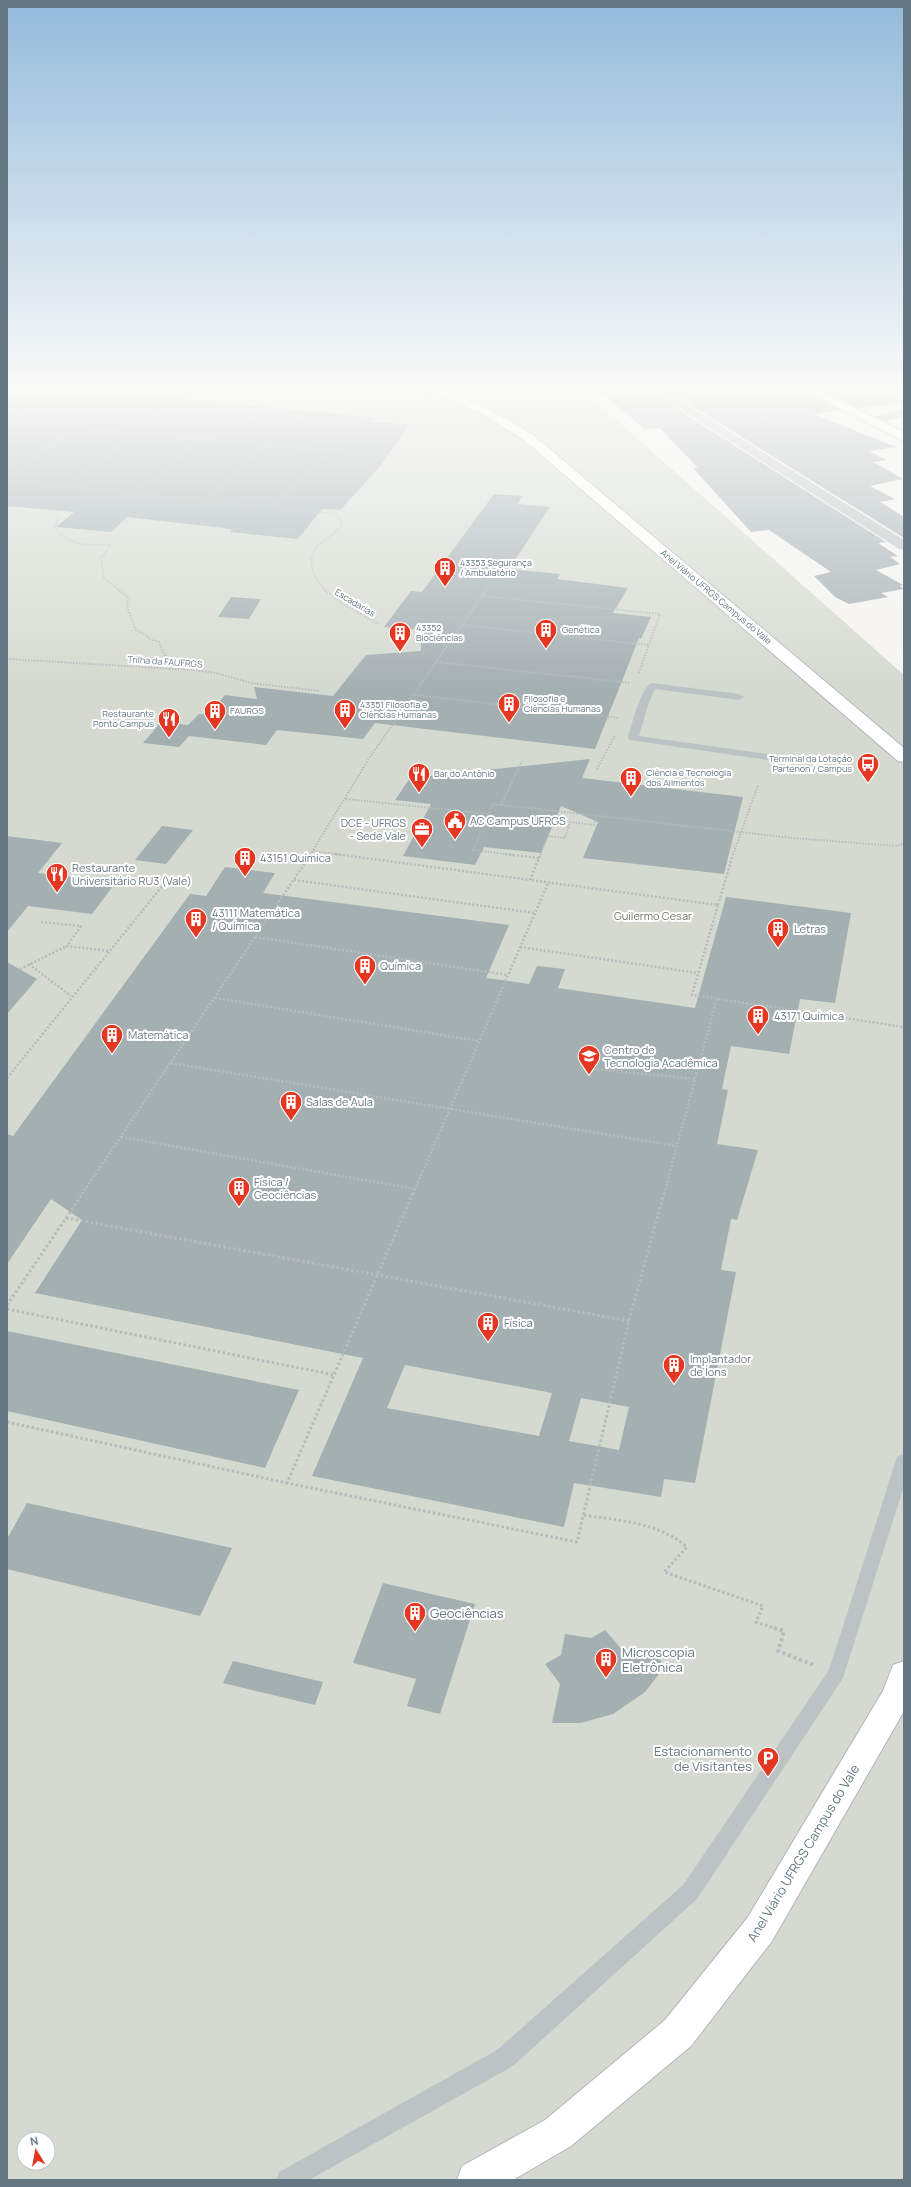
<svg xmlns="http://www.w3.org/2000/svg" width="911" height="2187" viewBox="0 0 911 2187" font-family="Manrope,sans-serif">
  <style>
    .green { fill: #d4dad0; fill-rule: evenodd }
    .building { fill: #a4afb2; fill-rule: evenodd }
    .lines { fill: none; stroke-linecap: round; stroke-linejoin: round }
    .secondary-casing { stroke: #b0b7ba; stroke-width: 2 }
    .path-far4 { stroke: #b7bbbd; stroke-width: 1.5; stroke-dasharray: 1 1; stroke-linecap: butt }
    .path-far3 { stroke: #b7bbbd; stroke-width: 2; stroke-dasharray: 1.5 1.5; stroke-linecap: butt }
    .path-far2 { stroke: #b7bbbd; stroke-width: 2.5; stroke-dasharray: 2 2; stroke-linecap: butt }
    .path-far1 { stroke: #b7bbbd; stroke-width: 3; stroke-dasharray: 2.5 2.5; stroke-linecap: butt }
    .path { stroke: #b7bbbd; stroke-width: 4; stroke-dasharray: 3 3; stroke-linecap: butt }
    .lane { fill: #bdc3c5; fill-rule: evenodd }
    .street { fill: #bdc3c5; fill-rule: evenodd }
    .secondary { fill: #fff; fill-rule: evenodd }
    .labels { text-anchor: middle; stroke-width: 4; stroke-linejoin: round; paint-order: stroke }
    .far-poi-label { font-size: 9px; fill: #637882; stroke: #fff; text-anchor: start }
    .far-street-label { font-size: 9px; fill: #637882; stroke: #fff }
    .poi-label { font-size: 11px; fill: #637882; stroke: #fff; text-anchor: start }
    .park-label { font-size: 11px; fill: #6a7962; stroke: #fff }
    .near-poi-label { font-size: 13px; fill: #637882; stroke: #fff; text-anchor: start }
    .near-street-label { font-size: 13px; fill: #637882; stroke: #fff }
  </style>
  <rect width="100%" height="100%" fill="#f5f4f0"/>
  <path class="green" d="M 7,385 L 577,385 L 904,675 L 904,2180 L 7,2180 ZM 24,2139 L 48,2139 L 48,2163 L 24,2163 Z"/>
  <g class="building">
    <polygon points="19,385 119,385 109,392 378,418 373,422 410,425 377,470 340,510 322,509 298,539 230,532 232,529 127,517 111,532 56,527 74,512 7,506 7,393"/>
    <polygon points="582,385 650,385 685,414 886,542 878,543 898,556 890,557 900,564 876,570 903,585 900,586 904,589 881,593 888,597 849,604 835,597 814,576 831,572 769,530 751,532 693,468 698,468 660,428 645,429 606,397"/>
    <polygon points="665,385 725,385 726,391 767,386 788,393 804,392 841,410 814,414 896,447 869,451 887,460 873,462 903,479 870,486 895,499 880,502 904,517 904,538 695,408"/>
    <polygon points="869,385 904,402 859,408 821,390"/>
    <polygon points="494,494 522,496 517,504 550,507 509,569 560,574 557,579 628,588 613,613 651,617 641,639 639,638 595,749 375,723 363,739 277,730 266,745 189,736 179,747 143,743 161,722 188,725 199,714 208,715 225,695 257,699 254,687 333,696 366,655 421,651 421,630 384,627 411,591 422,592"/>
    <polygon points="231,597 261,599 249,619 218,617"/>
    <polygon points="590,759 582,778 743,797 724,874 583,858 598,822 561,806 541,853 484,847 475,865 403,856 431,804 395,800 410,778"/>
    <polygon points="162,826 193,830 166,864 135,860"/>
    <polygon points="7,836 62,843 38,873 116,882 92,914 28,906 7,932"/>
    <path d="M 225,867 L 275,873 L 263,893 L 509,925 L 486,978 L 529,984 L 537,966 L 565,969 L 558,988 L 695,1008 L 726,897 L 851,913 L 835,1003 L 800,999 L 789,1054 L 731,1046 L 722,1089 L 728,1090 L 717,1144 L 758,1150 L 737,1220 L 731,1219 L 721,1270 L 736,1272 L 695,1483 L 664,1479 L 661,1497 L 574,1483 L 564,1527 L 312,1476 L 363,1358 L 35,1293 L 82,1220 L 51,1199 L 7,1264 L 7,1134 L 13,1136 L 190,894 L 206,896 ZM 405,1365 L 552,1393 L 539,1436 L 387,1408 ZM 581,1398 L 629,1407 L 619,1450 L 569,1441 Z"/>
    <polygon points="7,962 37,979 7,1014"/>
    <polygon points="7,1331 299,1390 265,1468 7,1411"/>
    <polygon points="27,1503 232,1548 200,1616 7,1569 7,1539"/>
    <polygon points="383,1583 475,1604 440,1714 407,1706 416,1679 353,1663"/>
    <polygon points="605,1630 623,1651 661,1660 659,1674 645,1692 613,1714 581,1723 552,1723 560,1684 545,1664 561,1655 565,1634 591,1638"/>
    <polygon points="233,1661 323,1682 315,1705 223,1683"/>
  </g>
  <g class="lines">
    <g class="secondary-casing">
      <g id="secondary">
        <path d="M 414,385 C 450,384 503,417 533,435 L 904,748 L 904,762 L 898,761 L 525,441 L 483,414 Z"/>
        <polygon points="794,385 808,385 904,432 904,441"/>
        <polygon points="904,1661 904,1711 772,1941 691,2046 571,2146 513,2180 457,2180 462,2166 545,2120 665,2020 748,1917 883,1691 893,1665"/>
      </g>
    </g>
    <g class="path-far4">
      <polyline points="7,422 394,456"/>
      <polyline points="7,427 67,385"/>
      <polyline points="7,479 73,428"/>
      <path d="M 7,481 L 337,514 L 342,524 C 337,534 327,537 319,545 C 304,560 314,578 326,591"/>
      <polyline points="69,487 183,392"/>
      <polyline points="137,493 201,439"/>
      <polyline points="206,501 311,404"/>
      <polyline points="273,507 333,451"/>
      <path d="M 59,516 L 55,527 C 68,547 89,545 111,545 L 101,558 L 104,578 L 120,591"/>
      <polyline points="486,591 489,586"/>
    </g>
    <g class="path-far3">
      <polyline points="119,590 128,597 127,607 136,630 148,636 149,639 159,642 171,668"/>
      <polyline points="325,590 343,604 379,624"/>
      <polyline points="482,596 660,614 639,673"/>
      <polyline points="462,625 649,645"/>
      <polyline points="7,659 193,670 216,673 251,683 320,691"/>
      <polyline points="437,662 631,683"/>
      <polyline points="414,695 619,718"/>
      <polyline points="597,769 615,735"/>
      <polyline points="346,799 488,814"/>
      <polyline points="501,805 522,761"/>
      <polyline points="313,851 342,855"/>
      <polyline points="310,855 370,757 486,590"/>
      <polyline points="513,855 473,850 493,804 793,838 896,846 904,844"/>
      <polyline points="540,855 548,836 565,838 570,822 594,825 597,816"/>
      <polyline points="733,855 758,785"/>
    </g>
    <g class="path-far2">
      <polyline points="335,854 530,880"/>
      <polyline points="505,854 539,858 530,880 718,905 692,995 904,1027"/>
      <polyline points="539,858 541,854"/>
      <polyline points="294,880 535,913"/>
      <polyline points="718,905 733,854"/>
      <polyline points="41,922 81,926 67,946 108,951"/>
      <polyline points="255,937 508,975"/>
      <polyline points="520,947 698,973"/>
      <polyline points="29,964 71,996"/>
      <polyline points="20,969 67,946"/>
      <polyline points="215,998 479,1041"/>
      <polyline points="171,1063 677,1146"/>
      <polyline points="585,1068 695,1079"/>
      <polyline points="7,1078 164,884"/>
      <polyline points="121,1137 415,1189"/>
      <polyline points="82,1194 311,854"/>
      <polyline points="413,1194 548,883"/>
      <polyline points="664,1194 717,998"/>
    </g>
    <g class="path-far1">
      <polyline points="413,1193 287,1483 577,1542 629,1321 664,1193"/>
      <polyline points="66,1218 629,1321"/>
      <polyline points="7,1305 83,1193"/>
      <polyline points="7,1309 334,1375"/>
      <polyline points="7,1422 287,1483"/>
      <path d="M 584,1515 C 621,1521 657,1522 687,1547 L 664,1572 L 763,1606 L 756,1622 L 777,1629"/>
    </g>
    <polyline class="path" points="774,1628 784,1631 778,1651 814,1665"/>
    <g class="lane">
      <path d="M 652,683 L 739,694 L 744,697 L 739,700 L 655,689 L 648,705 L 639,736 L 767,754 L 772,757 L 767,760 L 630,740 L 628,738 C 631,727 641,686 652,683 Z"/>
      <polygon points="904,1454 904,1486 843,1678 697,1899 513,2066 309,2180 276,2180 279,2172 497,2050 683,1885 829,1670 896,1460 898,1456"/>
    </g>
    <g class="street">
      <polygon points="651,385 663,385 694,409 904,540 904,550 899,549 686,413"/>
      <polygon points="904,409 904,416 871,425 865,421 867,419"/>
    </g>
    <use href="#secondary" class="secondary"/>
  </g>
  <linearGradient id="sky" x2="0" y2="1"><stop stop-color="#93bada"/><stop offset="0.56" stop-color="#fafaf8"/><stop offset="1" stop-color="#fafaf8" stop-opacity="0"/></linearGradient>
  <rect width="911" height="691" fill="url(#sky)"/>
  <defs>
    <g id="building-pin" transform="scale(1.15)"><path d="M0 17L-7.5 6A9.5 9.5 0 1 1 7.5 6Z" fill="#e53621" stroke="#fff"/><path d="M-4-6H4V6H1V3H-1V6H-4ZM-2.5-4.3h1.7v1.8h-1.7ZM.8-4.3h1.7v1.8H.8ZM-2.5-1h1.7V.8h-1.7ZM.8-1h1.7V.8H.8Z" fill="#fff"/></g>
    <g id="restaurant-pin" transform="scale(1.15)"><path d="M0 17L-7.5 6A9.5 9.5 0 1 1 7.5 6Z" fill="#e53621" stroke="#fff"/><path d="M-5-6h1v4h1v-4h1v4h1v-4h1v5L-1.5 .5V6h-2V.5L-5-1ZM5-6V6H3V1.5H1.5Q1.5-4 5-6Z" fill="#fff"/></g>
    <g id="bus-pin" transform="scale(1.15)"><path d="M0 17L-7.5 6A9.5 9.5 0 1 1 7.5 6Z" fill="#e53621" stroke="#fff"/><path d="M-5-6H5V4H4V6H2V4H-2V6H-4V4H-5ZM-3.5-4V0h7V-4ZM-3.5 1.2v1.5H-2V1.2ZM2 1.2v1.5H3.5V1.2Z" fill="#fff"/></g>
    <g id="civic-pin" transform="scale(1.15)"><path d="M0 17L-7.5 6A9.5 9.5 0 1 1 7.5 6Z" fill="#e53621" stroke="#fff"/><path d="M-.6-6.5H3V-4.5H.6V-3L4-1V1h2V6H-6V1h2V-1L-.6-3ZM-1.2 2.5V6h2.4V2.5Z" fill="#fff"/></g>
    <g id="office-pin" transform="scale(1.15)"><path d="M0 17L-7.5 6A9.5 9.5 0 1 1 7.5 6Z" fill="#e53621" stroke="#fff"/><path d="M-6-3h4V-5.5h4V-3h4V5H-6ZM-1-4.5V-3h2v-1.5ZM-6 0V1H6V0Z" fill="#fff"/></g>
    <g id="university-pin" transform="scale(1.15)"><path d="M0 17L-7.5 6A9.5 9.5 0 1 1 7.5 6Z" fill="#e53621" stroke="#fff"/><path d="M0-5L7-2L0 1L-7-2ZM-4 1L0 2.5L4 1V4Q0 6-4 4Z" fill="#fff"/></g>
    <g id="parking-pin" transform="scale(1.15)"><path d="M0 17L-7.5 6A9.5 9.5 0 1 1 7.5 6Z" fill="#e53621" stroke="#fff"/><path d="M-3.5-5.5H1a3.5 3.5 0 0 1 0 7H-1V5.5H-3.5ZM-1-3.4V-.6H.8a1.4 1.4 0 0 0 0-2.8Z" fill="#fff"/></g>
  </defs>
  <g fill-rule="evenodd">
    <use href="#building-pin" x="445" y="568"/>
    <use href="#building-pin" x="546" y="630"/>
    <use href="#building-pin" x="400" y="633"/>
    <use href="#building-pin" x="509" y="704"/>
    <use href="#building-pin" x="345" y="710"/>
    <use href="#building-pin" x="215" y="711"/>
    <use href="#restaurant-pin" x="169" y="719"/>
    <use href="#bus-pin" x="868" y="764"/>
    <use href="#restaurant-pin" x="419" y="774"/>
    <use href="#building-pin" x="631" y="778"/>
    <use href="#civic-pin" x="455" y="821"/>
    <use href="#office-pin" x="422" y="829"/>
    <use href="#building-pin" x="245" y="858"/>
    <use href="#restaurant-pin" x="57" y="874"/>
    <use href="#building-pin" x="196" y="919"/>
    <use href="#building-pin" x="778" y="929"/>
    <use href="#building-pin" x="365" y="966"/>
    <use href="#building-pin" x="758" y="1016"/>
    <use href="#building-pin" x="112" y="1035"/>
    <use href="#university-pin" x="589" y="1056"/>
    <use href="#building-pin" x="291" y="1102"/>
    <use href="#building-pin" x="239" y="1188"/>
    <use href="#building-pin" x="488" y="1323"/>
    <use href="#building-pin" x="674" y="1365"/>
    <use href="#building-pin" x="415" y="1613"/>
    <use href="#building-pin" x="606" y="1659"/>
    <use href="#parking-pin" x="768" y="1758"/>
  </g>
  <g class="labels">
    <g class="far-poi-label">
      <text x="460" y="566">43353 Segurança<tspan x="460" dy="10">/ Ambulatório</tspan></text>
      <text x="416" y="631">43352<tspan x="416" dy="10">Biociências</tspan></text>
      <text x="562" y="633">Genética</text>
      <text x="524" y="702">Filosofia e<tspan x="524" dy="10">Ciências Humanas</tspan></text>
      <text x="360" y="708">43351 Filosofia e<tspan x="360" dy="10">Ciências Humanas</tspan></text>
      <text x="230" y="714">FAURGS</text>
      <text x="154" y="717" text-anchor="end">Restaurante<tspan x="154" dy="10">Ponto Campus</tspan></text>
      <text x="852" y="762" text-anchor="end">Terminal da Lotação<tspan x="852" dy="10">Partenon / Campus</tspan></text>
      <text x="646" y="776">Ciência e Tecnologia<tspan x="646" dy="10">dos Alimentos</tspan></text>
      <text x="434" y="777">Bar do Antônio</text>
    </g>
    <g class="far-street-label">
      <text transform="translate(716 597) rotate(40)" y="3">Anel Viário UFRGS Campus do Vale</text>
      <text transform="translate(355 603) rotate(31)" y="3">Escadarias</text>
      <text transform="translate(165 662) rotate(4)" y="3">Trilha da FAUFRGS</text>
    </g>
    <g class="poi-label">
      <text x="470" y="825">AC Campus UFRGS</text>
      <text x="406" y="827" text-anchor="end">DCE - UFRGS<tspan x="406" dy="13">- Sede Vale</tspan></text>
      <text x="260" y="862">43151 Química</text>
      <text x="72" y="872">Restaurante<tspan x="72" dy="13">Universitário RU3 (Vale)</tspan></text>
      <text x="212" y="917">43111 Matemática<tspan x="212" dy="13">/ Química</tspan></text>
      <text x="794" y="933">Letras</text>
      <text x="380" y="970">Química</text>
      <text x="774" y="1020">43171 Química</text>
      <text x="128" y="1039">Matemática</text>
      <text x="604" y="1054">Centro de<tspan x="604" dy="13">Tecnologia Acadêmica</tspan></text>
      <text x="306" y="1106">Salas de Aula</text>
      <text x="254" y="1186">Física /<tspan x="254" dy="13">Geociências</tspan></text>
      <text x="504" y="1327">Física</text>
      <text x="690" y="1363">Implantador<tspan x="690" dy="13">de Íons</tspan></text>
    </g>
    <g class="park-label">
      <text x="653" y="920">Guilermo Cesar</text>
    </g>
    <g class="near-poi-label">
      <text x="430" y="1618">Geociências</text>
      <text x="622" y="1657">Microscopia<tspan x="622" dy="15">Eletrônica</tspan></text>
      <text x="752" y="1756" text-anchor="end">Estacionamento<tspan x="752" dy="15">de Visitantes</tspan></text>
    </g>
    <g class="near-street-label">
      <text transform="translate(803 1853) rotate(-59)" y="5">Anel Viário UFRGS Campus do Vale</text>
    </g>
  </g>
  <rect width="911" height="2187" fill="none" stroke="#637882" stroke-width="16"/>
  <g transform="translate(36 2151) rotate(349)"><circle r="19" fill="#ffffff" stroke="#c1c9cd"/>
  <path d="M0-3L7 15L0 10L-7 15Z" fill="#e53621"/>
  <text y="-6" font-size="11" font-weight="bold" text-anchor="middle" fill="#637882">N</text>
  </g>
</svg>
